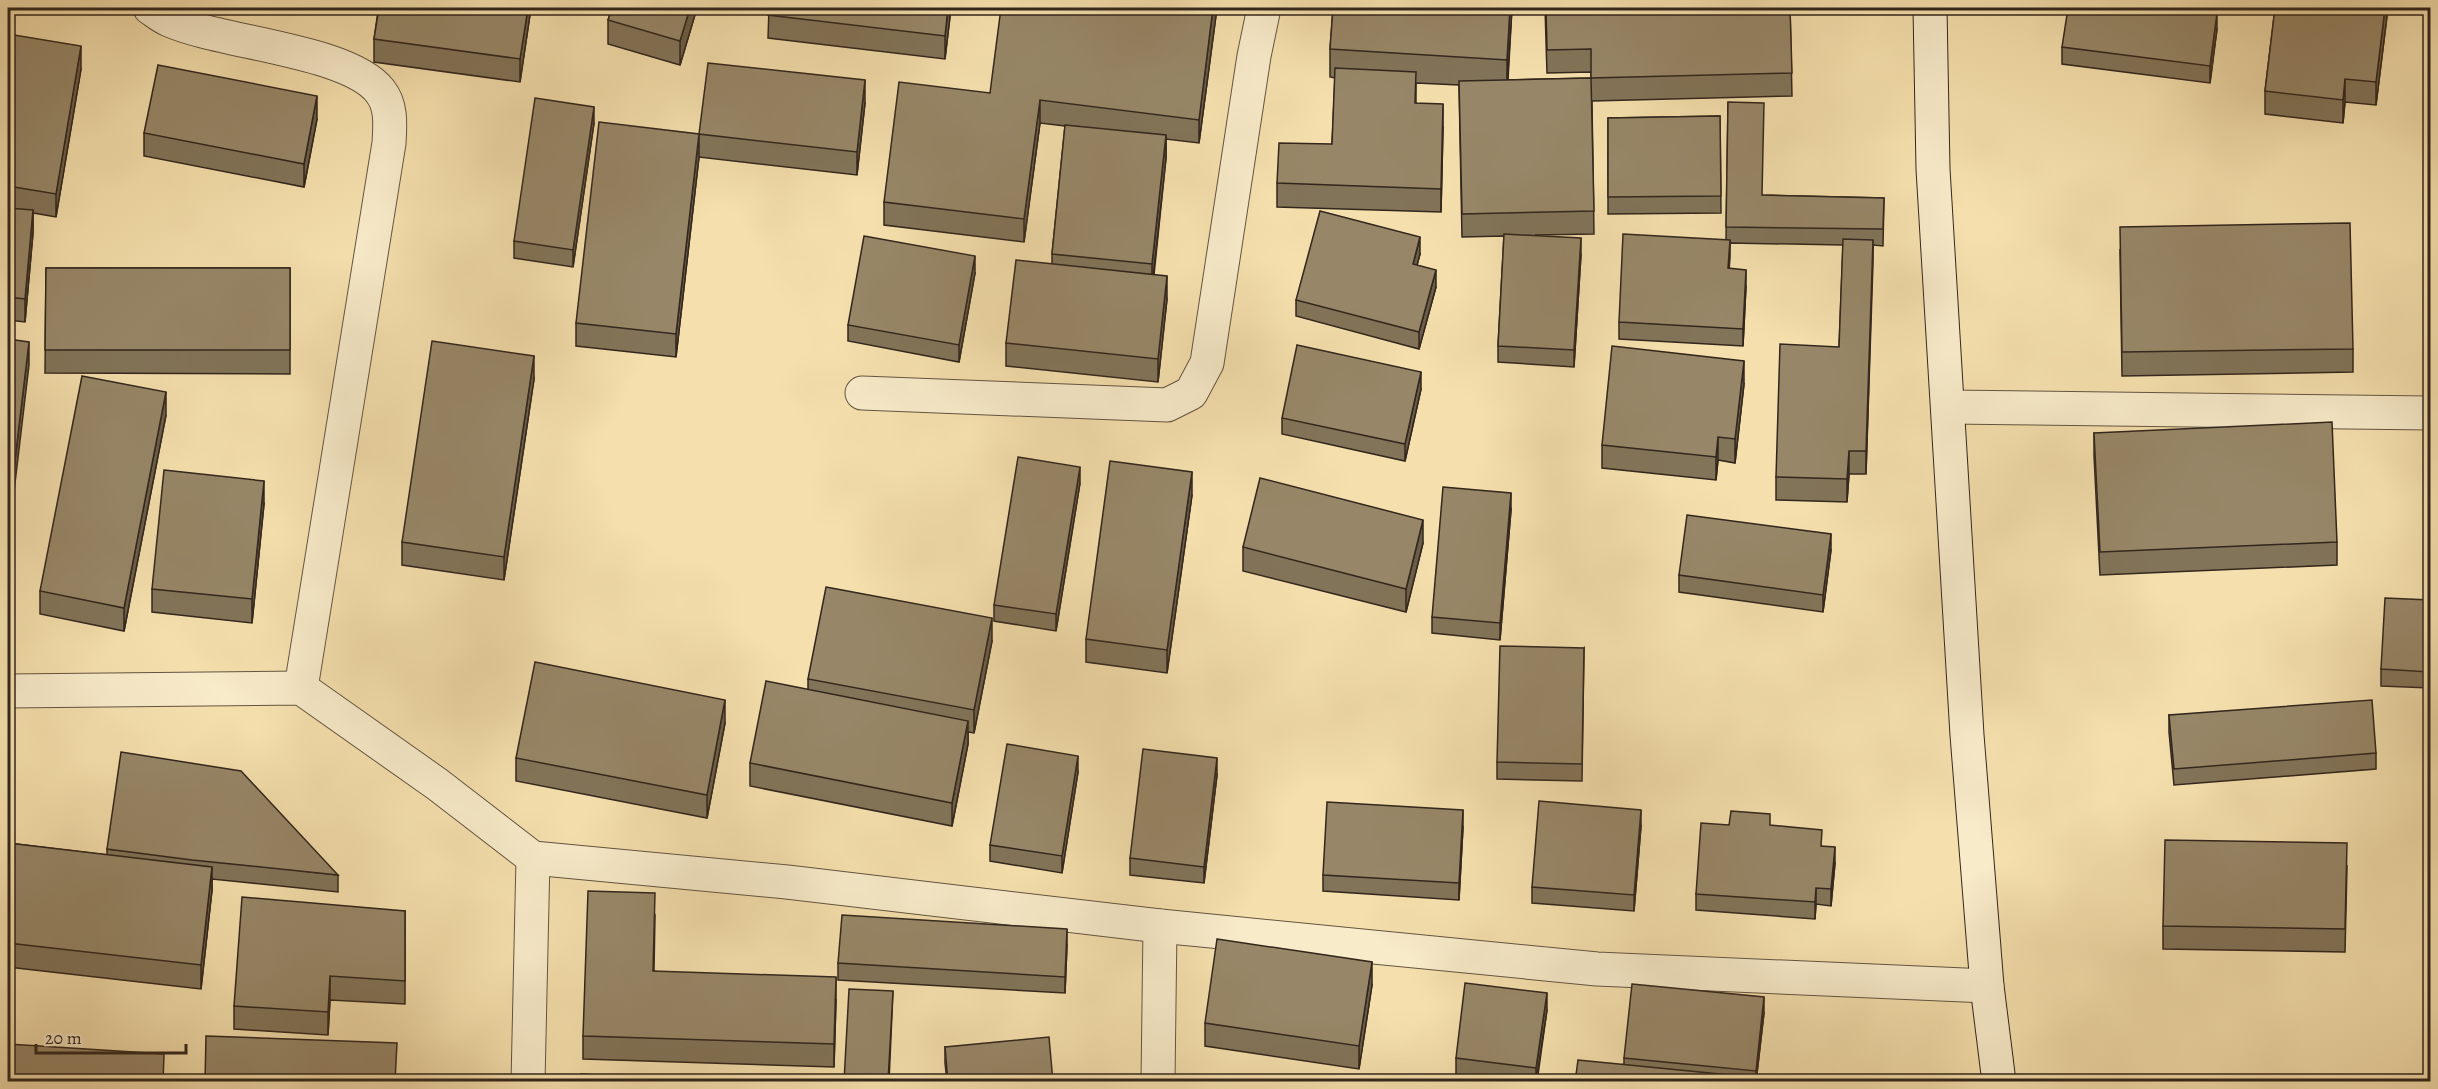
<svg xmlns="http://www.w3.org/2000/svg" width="2438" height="1089" viewBox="0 0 2438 1089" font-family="Alegreya,serif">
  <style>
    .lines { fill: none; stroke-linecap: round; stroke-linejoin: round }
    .street-casing { stroke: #635441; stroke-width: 35 }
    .secondary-casing { stroke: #32261d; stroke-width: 35 }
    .street { stroke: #f8ebca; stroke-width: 33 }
    .secondary { stroke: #f8ebca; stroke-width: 33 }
    .wall { fill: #827459; stroke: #32261d; stroke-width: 1.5 }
    .shaded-wall { fill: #6a5e49; stroke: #32261d; stroke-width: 1.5 }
    .building { fill: #978768; stroke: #32261d; stroke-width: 1.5 }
  </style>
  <rect width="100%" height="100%" fill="#f5e0ad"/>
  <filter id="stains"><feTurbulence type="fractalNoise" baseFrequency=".00333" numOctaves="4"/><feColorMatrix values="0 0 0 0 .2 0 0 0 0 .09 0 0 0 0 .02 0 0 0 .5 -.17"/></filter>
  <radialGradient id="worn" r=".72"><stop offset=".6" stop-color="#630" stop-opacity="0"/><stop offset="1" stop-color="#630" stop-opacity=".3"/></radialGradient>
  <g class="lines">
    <g class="street-casing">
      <g id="street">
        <path d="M 150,8 C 156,12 162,17 169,20 C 220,43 348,50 380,91 C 392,106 390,125 389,143 L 301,688"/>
        <polyline points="862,393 1167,405 1191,393 1207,363 1254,56 1264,8"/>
        <polyline points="1948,407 2430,413"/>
        <polyline points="8,691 301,688 437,784 533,858 787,882 1160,926 1597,969 1987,986"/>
        <polyline points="528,1082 533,858"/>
        <polyline points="1158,1082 1160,926"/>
      </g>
    </g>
    <g class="secondary-casing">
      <polyline id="secondary" points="1930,8 1933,169 1967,735 1987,986 1999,1082"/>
    </g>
    <use href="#street" class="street"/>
    <use href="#secondary" class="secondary"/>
  </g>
  <g class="wall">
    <polygon points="350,8 531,8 520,82 374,62 374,39 378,11"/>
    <polygon points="612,8 697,8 680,65 608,44 608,20"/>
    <polygon points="769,8 951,8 945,59 768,38"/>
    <polygon points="1217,8 1199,143 1166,139 1166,158 1154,275 1167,299 1158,382 1006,366 1006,343 1052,264 1052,254 1065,126 1040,123 1024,242 884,225 884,202 990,93"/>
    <polygon points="1333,8 1512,8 1508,80 1591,78 1591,72 1547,73 1545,8 1790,8 1792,96 1592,101 1594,234 1535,235 1581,254 1574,367 1498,362 1498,346 1504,236 1462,237 1459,85 1416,83 1416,103 1443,127 1441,212 1277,207 1277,183 1332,144 1335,78 1330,77 1330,49"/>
    <polygon points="2275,8 2388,8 2376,105 2345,102 2343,123 2265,114 2265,91"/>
    <polygon points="2217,29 2210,83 2062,64 2062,47"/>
    <polygon points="8,34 81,69 56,217 33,213 33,233 25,322 8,320"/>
    <polygon points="1728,102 1762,195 1884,198 1883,246 1873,245 1866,474 1849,474 1847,502 1776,500 1776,477 1839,347 1843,245 1730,243 1729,268 1746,286 1743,346 1619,339 1619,322 1726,240"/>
    <polygon points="865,103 857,175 699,157 676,357 576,346 576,323 699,134"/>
    <polygon points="1720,116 1721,213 1608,214 1608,118"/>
    <polygon points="317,119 304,187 144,156 144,133"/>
    <polygon points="594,123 573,267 514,258 514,241"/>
    <polygon points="2120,250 2353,349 2353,372 2122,376"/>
    <polygon points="1420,254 1417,265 1436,287 1419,349 1296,316 1296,300"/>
    <polygon points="46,268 290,268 290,374 45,373"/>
    <polygon points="975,273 959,362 848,341 848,325"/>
    <polygon points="534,379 504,580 402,565 402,542"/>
    <polygon points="1744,384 1735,463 1718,460 1716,480 1602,468 1602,445"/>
    <polygon points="1421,389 1405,461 1282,434 1282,418"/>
    <polygon points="166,415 124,631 40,614 40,591"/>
    <polygon points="2094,433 2337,542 2337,565 2100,575 2094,456"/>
    <polygon points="1080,483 1056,631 994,621 994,605"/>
    <polygon points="1192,495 1167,673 1086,662 1086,639"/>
    <polygon points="264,504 252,623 152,612 152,589"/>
    <polygon points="1511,510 1500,640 1432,633 1432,617"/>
    <polygon points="1423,543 1406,612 1243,571 1243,547"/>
    <polygon points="1831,550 1823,612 1679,592 1679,575"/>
    <polygon points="2430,600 2430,688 2381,686 2381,669"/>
    <polygon points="992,641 974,733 968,732 968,744 952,826 750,786 750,763 808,689 808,679"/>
    <polygon points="1584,648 1582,781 1497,779 1497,762"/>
    <polygon points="2169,715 2376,753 2376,769 2174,785 2169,732"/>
    <polygon points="725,723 707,818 516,781 516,758"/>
    <polygon points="1078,772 1062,873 990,861 990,845"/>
    <polygon points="1217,775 1204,883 1130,875 1130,858"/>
    <polygon points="1729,825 1770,826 1822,846 1835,863 1831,906 1816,904 1815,919 1696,910 1696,894"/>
    <polygon points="1641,826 1634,911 1532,903 1532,887"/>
    <polygon points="1463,827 1459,900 1323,891 1323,875"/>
    <polygon points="8,843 107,855 107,849 338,875 338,892 212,879 212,890 201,989 8,967"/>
    <polygon points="2347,866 2345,952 2163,949 2163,926"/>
    <polygon points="405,911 405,1004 330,1000 328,1035 234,1029 234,1006"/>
    <polygon points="655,916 654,971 836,1000 834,1067 583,1059 583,1036"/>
    <polygon points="1067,945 1065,993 838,980 838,963"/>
    <polygon points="1372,985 1359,1069 1205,1046 1205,1023"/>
    <polygon points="1547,1010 1537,1082 1513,1082 1456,1074 1456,1058"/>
    <polygon points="1764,1013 1756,1082 1575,1082 1624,1064 1624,1058"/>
    <polygon points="945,1047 1053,1082 947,1082 945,1063"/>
  </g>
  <g class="shaded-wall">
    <polygon points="528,8 531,8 520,82 520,59"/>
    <polygon points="690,8 697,8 680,65 680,41"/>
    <polygon points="948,8 951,8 945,59 945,36"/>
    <polygon points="1213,8 1217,8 1199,143 1199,120"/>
    <polygon points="1510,8 1512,8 1507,88 1507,60"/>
    <polygon points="2385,8 2388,8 2376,105 2376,82"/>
    <polygon points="2217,13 2217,29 2210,83 2210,66"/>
    <polygon points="81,46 81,69 56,217 56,194"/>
    <polygon points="2345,79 2345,102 2343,123 2343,100"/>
    <polygon points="865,80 865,103 857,175 857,152"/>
    <polygon points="317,96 317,119 304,187 304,164"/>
    <polygon points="1040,100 1040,123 1024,242 1024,219"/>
    <polygon points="1443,104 1443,127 1441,212 1441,189"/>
    <polygon points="594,107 594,123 573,267 573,250"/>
    <polygon points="699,134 699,157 676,357 676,334"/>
    <polygon points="1166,135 1166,158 1152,287 1152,264"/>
    <polygon points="33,210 33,233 25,322 25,299"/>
    <polygon points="1420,237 1420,254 1413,280 1413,264"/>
    <polygon points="1581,238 1581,254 1574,367 1574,350"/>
    <polygon points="1730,240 1730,257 1728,285 1728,268"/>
    <polygon points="1873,240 1873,263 1866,474 1866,451"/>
    <polygon points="975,256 975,273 959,362 959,345"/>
    <polygon points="1436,270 1436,287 1419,349 1419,332"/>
    <polygon points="1746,270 1746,286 1743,346 1743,329"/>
    <polygon points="1167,276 1167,299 1158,382 1158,359"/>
    <polygon points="29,342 29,365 8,542 8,519"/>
    <polygon points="534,356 534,379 504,580 504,557"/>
    <polygon points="1744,361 1744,384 1735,463 1735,439"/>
    <polygon points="1421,372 1421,389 1405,461 1405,444"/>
    <polygon points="166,392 166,415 124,631 124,608"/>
    <polygon points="1718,437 1718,460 1716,480 1716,457"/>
    <polygon points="1849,451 1849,474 1847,502 1847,479"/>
    <polygon points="1080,467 1080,483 1056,631 1056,614"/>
    <polygon points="1192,472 1192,495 1167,673 1167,650"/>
    <polygon points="264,481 264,504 252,623 252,599"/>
    <polygon points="1511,493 1511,510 1500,640 1500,623"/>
    <polygon points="1423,520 1423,543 1406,612 1406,589"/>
    <polygon points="1831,534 1831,550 1823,612 1823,595"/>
    <polygon points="992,618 992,641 974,733 974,710"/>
    <polygon points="725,700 725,723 707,818 707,795"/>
    <polygon points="968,721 968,744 952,826 952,803"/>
    <polygon points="1078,756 1078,772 1062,873 1062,856"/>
    <polygon points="1217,758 1217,775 1204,883 1204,867"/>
    <polygon points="1463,810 1463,827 1459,900 1459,883"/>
    <polygon points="1641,810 1641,826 1634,911 1634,895"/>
    <polygon points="1835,847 1835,863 1831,906 1831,889"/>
    <polygon points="212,867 212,890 201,989 201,965"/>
    <polygon points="1816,888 1816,904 1815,919 1815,902"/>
    <polygon points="1067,929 1067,945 1065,993 1065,977"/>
    <polygon points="1372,962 1372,985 1359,1069 1359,1046"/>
    <polygon points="330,976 330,1000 328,1035 328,1012"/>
    <polygon points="836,977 836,1000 834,1067 834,1044"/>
    <polygon points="893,991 889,1082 888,1082"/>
    <polygon points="1547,993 1547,1010 1536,1082 1536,1068"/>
    <polygon points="1764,997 1764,1013 1756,1082 1756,1071"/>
  </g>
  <g class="building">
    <polygon points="379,8 528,8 520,59 374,39"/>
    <polygon points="612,8 690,8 680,41 608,20"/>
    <polygon points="769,8 948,8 945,36 768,15"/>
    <polygon points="1001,8 1213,8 1199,120 1040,100 1024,219 884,202 899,82 990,93"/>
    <polygon points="1333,8 1510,8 1507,60 1330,49"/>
    <polygon points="1546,8 1790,8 1792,73 1591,78 1591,49 1547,50"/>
    <polygon points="2068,8 2177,8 2217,13 2210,66 2062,47"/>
    <polygon points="2275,8 2385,8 2376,82 2345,79 2343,100 2265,91"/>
    <polygon points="8,34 81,46 56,194 8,186"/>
    <polygon points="708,63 865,80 857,152 699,134"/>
    <polygon points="158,65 317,96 304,164 144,133"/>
    <polygon points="1335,68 1416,72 1415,103 1443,104 1441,189 1277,183 1279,143 1332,144"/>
    <polygon points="1591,78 1594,211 1462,214 1459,81"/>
    <polygon points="535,98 594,107 573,250 514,241"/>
    <polygon points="1728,102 1764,103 1762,195 1884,198 1883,229 1726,227"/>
    <polygon points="1720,116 1721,196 1608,197 1608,118"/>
    <polygon points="599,122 699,134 676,334 576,323"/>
    <polygon points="1065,125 1166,135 1152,264 1052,254"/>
    <polygon points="8,208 33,210 25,299 8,297"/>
    <polygon points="1320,211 1420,237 1413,264 1436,270 1419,332 1296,300"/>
    <polygon points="2350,223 2353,349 2122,352 2120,227"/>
    <polygon points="1504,234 1581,238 1574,350 1498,346"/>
    <polygon points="1623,234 1730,240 1728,268 1746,270 1743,329 1619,322"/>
    <polygon points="864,236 975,256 959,345 848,325"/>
    <polygon points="1843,239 1873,240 1866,451 1849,451 1847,479 1776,477 1780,344 1839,347"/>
    <polygon points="1016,260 1167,276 1158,359 1006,343"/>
    <polygon points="46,268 290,268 290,350 45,350"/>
    <polygon points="8,339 29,342 8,519"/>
    <polygon points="432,341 534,356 504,557 402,542"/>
    <polygon points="1297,345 1421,372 1405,444 1282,418"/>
    <polygon points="1612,346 1744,361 1735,439 1718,437 1716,457 1602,445"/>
    <polygon points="82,376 166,392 124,608 40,591"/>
    <polygon points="2332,422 2337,542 2100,552 2094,433"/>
    <polygon points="1018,457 1080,467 1056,614 994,605"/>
    <polygon points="1110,461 1192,472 1167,650 1086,639"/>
    <polygon points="164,470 264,481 252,599 152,589"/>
    <polygon points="1260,478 1423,520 1406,589 1243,547"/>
    <polygon points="1443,487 1511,493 1500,623 1432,617"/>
    <polygon points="1687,515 1831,534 1823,595 1679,575"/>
    <polygon points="826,587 992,618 974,710 808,679"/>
    <polygon points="2385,598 2430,600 2430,672 2381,669"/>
    <polygon points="1500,646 1584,648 1582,764 1497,762"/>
    <polygon points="535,662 725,700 707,795 516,758"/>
    <polygon points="766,681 968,721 952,803 750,763"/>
    <polygon points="2372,700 2376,753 2174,769 2169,715"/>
    <polygon points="1007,744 1078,756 1062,856 990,845"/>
    <polygon points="1143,749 1217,758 1204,867 1130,858"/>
    <polygon points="121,752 241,771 338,875 192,860 107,849"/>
    <polygon points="1539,801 1641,810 1634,895 1532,887"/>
    <polygon points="1327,802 1463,810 1459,883 1323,875"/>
    <polygon points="1731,811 1770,814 1770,825 1822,830 1821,846 1835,847 1831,889 1816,888 1815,902 1696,894 1701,823 1729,825"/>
    <polygon points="2165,840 2347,843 2345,929 2163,926"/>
    <polygon points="8,843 212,867 201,965 8,943"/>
    <polygon points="588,891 655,893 653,971 836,977 834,1044 583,1036"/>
    <polygon points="242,897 405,911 405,981 330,976 328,1012 234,1006"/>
    <polygon points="842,915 1067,929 1065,977 838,963"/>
    <polygon points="1217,939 1372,962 1359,1046 1205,1023"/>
    <polygon points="1465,983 1547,993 1536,1068 1456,1058"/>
    <polygon points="1632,984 1764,997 1756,1071 1624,1058"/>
    <polygon points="849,989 893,991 888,1082 844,1082"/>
    <polygon points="206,1036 397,1043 395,1082 205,1082"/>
    <polygon points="1049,1037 1053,1082 948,1082 945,1047"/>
    <polygon points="8,1044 164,1054 163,1082 8,1082"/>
    <polygon points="1578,1060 1750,1077 1750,1082 1575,1082"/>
    <polygon points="581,1074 740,1082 581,1082"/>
  </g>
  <rect width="2438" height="1089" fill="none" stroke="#f5e0ad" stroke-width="30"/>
  <rect x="9" y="9" width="2420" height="1071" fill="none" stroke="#32261d" stroke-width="3"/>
  <rect x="15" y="15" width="2408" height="1059" fill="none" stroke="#32261d" stroke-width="1.5"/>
  <path d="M36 1044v9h150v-9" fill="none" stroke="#32261d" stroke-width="3"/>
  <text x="45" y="1044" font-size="18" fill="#32261d" stroke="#f8ebca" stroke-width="4.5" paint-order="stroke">20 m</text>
  <rect width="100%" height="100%" filter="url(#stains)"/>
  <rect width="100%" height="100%" fill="url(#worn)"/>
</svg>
